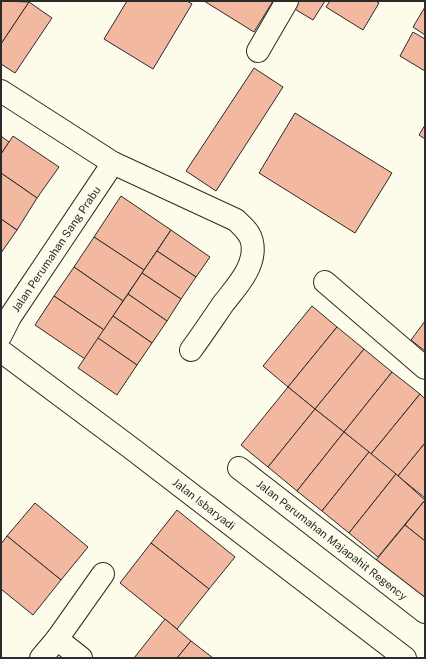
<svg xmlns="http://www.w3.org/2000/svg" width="426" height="659" viewBox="0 0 426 659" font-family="'Public Sans',sans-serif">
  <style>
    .building { fill: #f2b8a0; stroke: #2b2b2b }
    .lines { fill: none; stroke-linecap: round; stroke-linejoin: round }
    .minor-casing { stroke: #2b2b2b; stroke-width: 24 }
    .minor { stroke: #fdfbea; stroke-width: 22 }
    .labels { text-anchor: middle; stroke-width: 3; stroke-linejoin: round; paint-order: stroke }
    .street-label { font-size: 11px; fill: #2b2b2b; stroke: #fdfbea }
  </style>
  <rect width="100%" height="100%" fill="#fdfbea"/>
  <g class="building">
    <polygon points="1,1 29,2 1,44"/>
    <polygon points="127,1 187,1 192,4 153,69 104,39"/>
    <polygon points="204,1 273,1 254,32"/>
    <polygon points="297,1 325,1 313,20 293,8"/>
    <polygon points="330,1 376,1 379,3 363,30 326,7"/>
    <polygon points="29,2 52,18 15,73 1,64 1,44"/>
    <polygon points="425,7 425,35 413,27"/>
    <polygon points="413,32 425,39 425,71 400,56"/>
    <polygon points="254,68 283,87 216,191 186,171"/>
    <polygon points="295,113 392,173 355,233 259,173"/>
    <polygon points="425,125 425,139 419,135"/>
    <polygon points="1,136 9,142 1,154"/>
    <polygon points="13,136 59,167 37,198 1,173 1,154"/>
    <polygon points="1,173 37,198 17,230 1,219"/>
    <polygon points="121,196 171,230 144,270 94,237"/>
    <polygon points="1,219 17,230 1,253"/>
    <polygon points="171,230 210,257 196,277 157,251"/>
    <polygon points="94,237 144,270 123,301 74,267"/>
    <polygon points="157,251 196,277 181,299 142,273"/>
    <polygon points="74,267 123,301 104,330 54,296"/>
    <polygon points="142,273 181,299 167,321 128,294"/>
    <polygon points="128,294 167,321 152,343 113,316"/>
    <polygon points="54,296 104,330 85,359 35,325"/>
    <polygon points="312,306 337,327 288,387 263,366"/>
    <polygon points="113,316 152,343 137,365 98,338"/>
    <polygon points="425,321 425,351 411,340"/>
    <polygon points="337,327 364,349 315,409 288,387"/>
    <polygon points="98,338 137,365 117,395 78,368"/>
    <polygon points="364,349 392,372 344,432 315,409"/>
    <polygon points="392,372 420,394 371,454 344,432"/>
    <polygon points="288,387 315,409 268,467 241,445"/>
    <polygon points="420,394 425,399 425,443 398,476 371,454"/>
    <polygon points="315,409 344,432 297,491 268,467"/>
    <polygon points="344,432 369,452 322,511 297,491"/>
    <polygon points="425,443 425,498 398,476"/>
    <polygon points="369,452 396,474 349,533 322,511"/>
    <polygon points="396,474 425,500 378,557 349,533"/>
    <polygon points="425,500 425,541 405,525"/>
    <polygon points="35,503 88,547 61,580 7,536"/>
    <polygon points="177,510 235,557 209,589 151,543"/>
    <polygon points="405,525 425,541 425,600 376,560"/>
    <polygon points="7,536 61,580 33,615 1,589 1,544"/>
    <polygon points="151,543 209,589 177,629 120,583"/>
    <polygon points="165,619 191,641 177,658 134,658"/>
    <polygon points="191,641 213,658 177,658"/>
  </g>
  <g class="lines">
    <g class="minor-casing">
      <g id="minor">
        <polyline points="258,51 287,1"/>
        <path d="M 1,91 L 113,163 L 236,220 C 243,227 250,232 252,242 C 257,266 236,287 223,304 C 212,320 202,335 191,350"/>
        <polyline points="325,282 425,368"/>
        <polyline points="1,335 10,317 113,163"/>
        <polyline points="1,351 131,448 405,658"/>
        <polyline points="239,468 425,612"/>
        <polyline points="57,639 81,658"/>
        <polyline points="41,658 57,639 103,574"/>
      </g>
    </g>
    <use href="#minor" class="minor"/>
  </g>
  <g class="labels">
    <g class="street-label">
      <text transform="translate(56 249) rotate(-56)" y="4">Jalan Perumahan Sang Prabu</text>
      <text transform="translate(204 504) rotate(38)" y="4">Jalan Isbaryadi</text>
      <text transform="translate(332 540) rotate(38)" y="4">Jalan Perumahan Majapahit Regency</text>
    </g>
  </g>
  <rect width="426" height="659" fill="none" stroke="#2b2b2b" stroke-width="4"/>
</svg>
